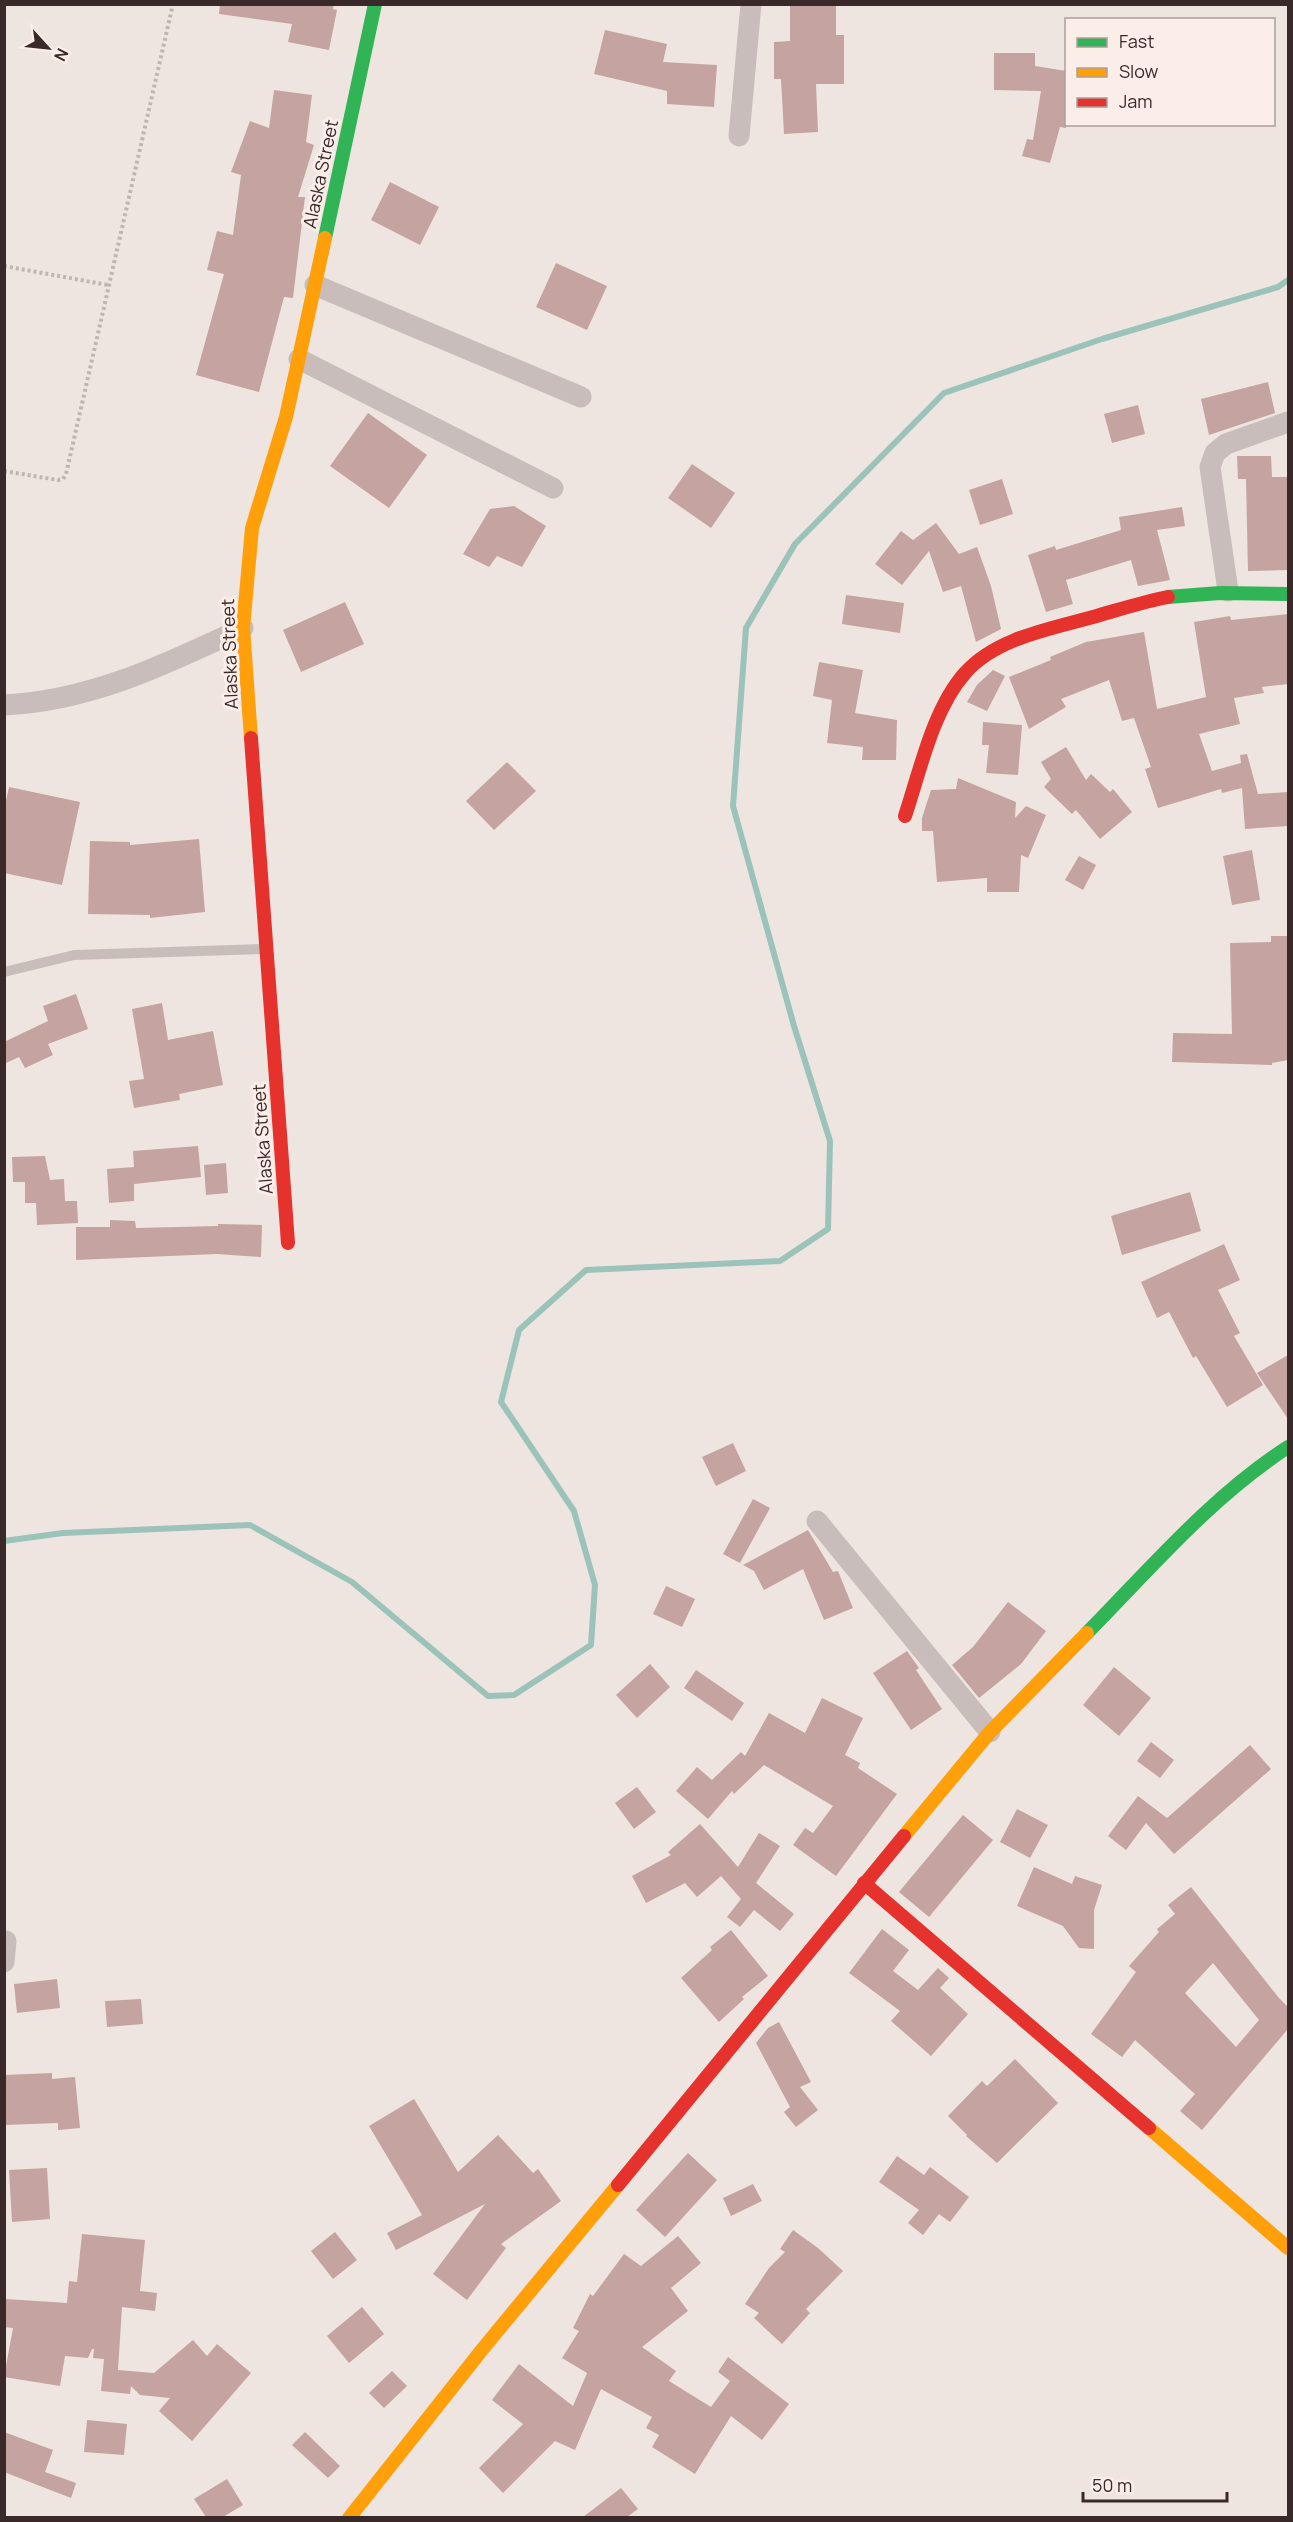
<svg xmlns="http://www.w3.org/2000/svg" width="1293" height="2522" viewBox="0 0 1293 2522" font-family="Manrope,sans-serif">
  <style>
    .lines { fill: none; stroke-linecap: round; stroke-linejoin: round }
    .stream { stroke: #9bc3ba; stroke-width: 6 }
    .building { fill: #c4a3a1; fill-rule: evenodd }
    .path { stroke: #c1b5b2; stroke-width: 4; stroke-dasharray: 3 3; stroke-linecap: butt }
    .lane { stroke: #c8bdba; stroke-width: 10 }
    .street { stroke: #c8bdba; stroke-width: 21 }
    .fast { stroke: #30b455; stroke-width: 14 }
    .slow { stroke: #ff9f0a; stroke-width: 14 }
    .jam { stroke: #e5322d; stroke-width: 14 }
    .labels { text-anchor: middle; stroke-width: 6; stroke-linejoin: round; paint-order: stroke }
    .street-label { font-size: 18px; fill: #392928; stroke: #fbeee8 }
  </style>
  <rect width="100%" height="100%" fill="#eee5e1"/>
  <g class="lines">
    <polyline class="stream" points="4,1541 63,1533 250,1525 352,1582 488,1696 514,1695 591,1645 595,1585 574,1511 501,1402 519,1330 586,1270 780,1261 828,1229 830,1141 794,1026 733,806 746,628 795,544 944,393 1102,339 1278,287 1288,280"/>
  </g>
  <g class="building">
    <polygon points="220,4 334,4 333,9 337,10 329,50 288,42 292,24 219,14"/>
    <polygon points="790,4 836,4 836,35 844,35 844,84 816,84 818,132 784,134 781,79 774,79 774,42 790,41"/>
    <polygon points="605,30 667,44 663,62 717,65 714,107 667,104 667,91 594,74"/>
    <polygon points="994,53 1035,53 1035,66 1066,71 1066,128 1060,127 1050,163 1022,156 1027,139 1033,140 1041,91 994,90"/>
    <polygon points="274,90 312,95 306,142 314,145 298,197 305,197 293,298 284,297 259,392 196,375 224,274 207,270 217,231 233,235 241,175 231,172 250,121 269,128"/>
    <polygon points="390,182 439,207 420,245 371,220"/>
    <polygon points="556,263 607,286 587,330 536,307"/>
    <polygon points="1268,382 1275,413 1209,435 1201,399"/>
    <polygon points="1138,405 1145,434 1112,443 1104,414"/>
    <polygon points="368,413 427,455 389,508 330,466"/>
    <polygon points="1237,456 1271,456 1272,477 1288,477 1288,570 1248,571 1246,479 1238,479"/>
    <polygon points="692,464 735,493 711,528 668,498"/>
    <polygon points="1002,479 1013,514 980,525 969,490"/>
    <polygon points="514,506 546,526 522,567 497,556 489,567 463,554 490,509"/>
    <polygon points="1182,507 1185,526 1157,530 1170,580 1138,586 1131,560 1066,580 1073,604 1046,612 1028,555 1055,546 1056,550 1121,530 1119,517"/>
    <polygon points="936,523 959,554 977,547 991,586 1001,629 976,642 961,586 943,592 929,551 902,585 875,564 901,531 913,540"/>
    <polygon points="846,595 904,603 900,633 842,624"/>
    <polygon points="345,602 364,644 301,672 283,630"/>
    <polygon points="1288,614 1288,684 1262,687 1264,693 1234,698 1240,724 1199,734 1212,771 1241,763 1240,755 1247,754 1258,794 1288,792 1288,826 1245,829 1242,788 1222,793 1221,789 1158,808 1145,769 1151,767 1134,718 1122,721 1109,680 1061,699 1066,707 1029,729 1009,677 1051,660 1050,657 1086,642 1144,632 1157,709 1206,697 1194,622 1230,616 1231,620"/>
    <polygon points="819,662 863,670 855,713 897,720 896,760 862,760 863,747 827,743 832,700 813,696"/>
    <polygon points="993,670 1005,676 987,711 967,702 977,685"/>
    <polygon points="983,722 1022,725 1018,775 986,773 989,745 982,745"/>
    <polygon points="1066,747 1086,780 1091,774 1110,792 1113,789 1132,812 1100,839 1076,810 1072,814 1044,787 1051,779 1041,762"/>
    <polygon points="507,762 536,791 494,830 466,801"/>
    <polygon points="958,778 1016,802 1015,818 1026,806 1046,815 1028,858 1021,855 1019,892 987,892 987,878 937,882 933,831 922,831 922,818 931,790 956,789"/>
    <polygon points="9,787 80,802 62,885 4,873 4,810"/>
    <polygon points="199,839 205,912 150,918 150,915 88,914 90,841 130,842 130,845"/>
    <polygon points="1252,850 1260,900 1232,905 1223,856"/>
    <polygon points="1079,856 1096,865 1083,890 1065,880"/>
    <polygon points="1271,936 1288,936 1288,1060 1272,1063 1272,1065 1172,1062 1173,1033 1232,1034 1230,943 1271,942"/>
    <polygon points="76,994 88,1029 48,1044 53,1055 25,1068 19,1057 4,1064 4,1042 48,1021 43,1006"/>
    <polygon points="162,1003 168,1040 213,1031 223,1085 179,1094 180,1100 134,1108 129,1081 144,1079 132,1009"/>
    <polygon points="198,1146 201,1177 134,1184 134,1201 109,1203 107,1169 134,1167 133,1151"/>
    <polygon points="45,1156 50,1180 64,1179 65,1201 77,1201 78,1223 37,1225 36,1203 25,1203 25,1182 13,1182 12,1157"/>
    <polygon points="226,1163 228,1193 206,1195 204,1165"/>
    <polygon points="1190,1192 1201,1231 1122,1255 1111,1216"/>
    <polygon points="110,1220 135,1221 136,1228 218,1226 218,1224 262,1225 261,1257 217,1254 76,1260 76,1227 110,1227"/>
    <polygon points="1224,1244 1240,1280 1218,1290 1240,1333 1234,1336 1263,1385 1227,1407 1196,1356 1193,1358 1169,1312 1157,1318 1141,1282"/>
    <polygon points="1288,1355 1288,1419 1257,1373"/>
    <polygon points="733,1443 746,1471 716,1486 702,1457"/>
    <polygon points="753,1499 770,1508 740,1563 723,1554"/>
    <polygon points="808,1530 833,1572 838,1571 853,1608 824,1620 803,1569 764,1590 754,1571 743,1565"/>
    <polygon points="666,1586 695,1599 682,1627 653,1614"/>
    <polygon points="1008,1602 1046,1631 1021,1664 979,1698 952,1665 973,1647"/>
    <polygon points="907,1651 919,1668 916,1670 942,1709 911,1730 873,1673"/>
    <polygon points="650,1664 670,1687 637,1718 616,1695"/>
    <polygon points="1114,1667 1151,1698 1119,1736 1083,1705"/>
    <polygon points="696,1670 744,1703 732,1721 684,1688"/>
    <polygon points="822,1698 863,1718 845,1755 860,1763 858,1768 897,1794 836,1876 793,1845 805,1828 813,1833 833,1806 764,1765 734,1794 732,1791 708,1819 676,1791 697,1767 712,1780 741,1752 745,1756 769,1713 805,1733"/>
    <polygon points="1151,1742 1174,1760 1160,1778 1137,1761"/>
    <polygon points="1250,1745 1271,1769 1174,1854 1146,1823 1126,1850 1108,1836 1138,1796 1167,1818"/>
    <polygon points="637,1787 656,1812 634,1829 615,1803"/>
    <polygon points="1017,1809 1048,1825 1030,1858 1000,1842"/>
    <polygon points="963,1815 993,1840 929,1917 899,1892"/>
    <polygon points="700,1824 738,1867 759,1833 780,1846 756,1883 794,1914 780,1931 754,1910 740,1927 727,1917 741,1899 721,1876 697,1897 685,1883 646,1903 632,1876 671,1855 668,1852"/>
    <polygon points="1034,1867 1072,1884 1075,1876 1102,1885 1094,1910 1094,1949 1079,1948 1063,1926 1017,1906"/>
    <path d="M 1191,1887 L 1279,1998 L 1288,2007 L 1288,2029 L 1202,2130 L 1180,2111 L 1195,2094 L 1135,2040 L 1122,2057 L 1091,2034 L 1136,1972 L 1129,1966 L 1159,1932 L 1157,1929 L 1175,1914 L 1168,1905 ZM 1213,1963 L 1259,2020 L 1236,2047 L 1185,1993 Z"/>
    <polygon points="882,1929 909,1950 893,1971 918,1990 938,1968 949,1978 940,1988 968,2014 931,2056 891,2021 900,2011 849,1973"/>
    <polygon points="731,1930 768,1976 742,1997 744,1999 719,2022 681,1978 712,1950 710,1947"/>
    <polygon points="57,1979 60,2008 17,2013 14,1984"/>
    <polygon points="141,1999 143,2024 107,2027 105,2001"/>
    <polygon points="779,2022 811,2082 800,2087 818,2110 796,2127 784,2112 790,2107 756,2043 768,2028"/>
    <polygon points="1015,2059 1058,2103 997,2163 966,2136 967,2135 948,2116 982,2081 987,2086"/>
    <polygon points="52,2073 52,2079 75,2077 80,2128 58,2130 58,2123 5,2125 4,2075"/>
    <polygon points="414,2099 458,2172 498,2135 533,2173 538,2169 561,2201 501,2244 506,2248 467,2300 433,2274 485,2204 396,2250 387,2233 422,2215 369,2126"/>
    <polygon points="688,2153 717,2180 665,2237 636,2210"/>
    <polygon points="897,2156 924,2175 930,2167 969,2197 950,2222 939,2214 923,2235 908,2223 919,2210 879,2182"/>
    <polygon points="47,2168 50,2219 12,2222 9,2170"/>
    <polygon points="753,2184 762,2201 731,2216 723,2198"/>
    <polygon points="793,2230 818,2248 843,2271 806,2309 810,2313 782,2344 754,2318 759,2313 745,2304 769,2268 785,2252 780,2249"/>
    <polygon points="335,2232 357,2260 333,2279 311,2251"/>
    <polygon points="82,2234 145,2240 140,2291 157,2293 155,2311 122,2307 118,2370 154,2373 193,2340 207,2356 217,2344 251,2373 192,2441 159,2411 170,2398 140,2395 131,2386 130,2394 101,2391 104,2359 93,2358 94,2349 92,2349 88,2358 65,2356 60,2386 4,2377 13,2328 4,2327 6,2299 67,2303 69,2281 77,2282"/>
    <polygon points="678,2236 701,2263 671,2288 688,2311 642,2347 676,2371 669,2381 711,2407 730,2381 718,2372 728,2357 789,2404 762,2440 731,2416 695,2474 652,2447 659,2435 646,2428 652,2417 601,2389 575,2450 555,2441 503,2493 479,2468 523,2424 492,2400 519,2364 573,2406 587,2373 562,2358 579,2331 573,2328 590,2294 593,2296 624,2254 641,2266"/>
    <polygon points="362,2307 384,2334 349,2363 327,2336"/>
    <polygon points="392,2371 407,2386 384,2408 369,2393"/>
    <polygon points="87,2420 127,2424 124,2455 84,2452"/>
    <polygon points="4,2432 53,2450 45,2472 76,2483 71,2498 4,2472"/>
    <polygon points="305,2432 340,2466 328,2478 292,2445"/>
    <polygon points="227,2479 243,2505 223,2517 206,2517 194,2499"/>
    <polygon points="621,2488 638,2509 627,2517 583,2517"/>
  </g>
  <g class="lines">
    <g class="path">
      <polyline points="4,266 108,285"/>
      <polyline points="4,471 58,480 63,479 66,474 173,4"/>
    </g>
    <polyline class="lane" points="4,972 74,955 265,949"/>
    <g class="street">
      <polyline points="739,136 751,4"/>
      <polyline points="315,285 581,397"/>
      <polyline points="299,359 553,488"/>
      <polyline points="1228,591 1210,467 1215,453 1226,444 1288,422"/>
      <path d="M 4,705 C 91,701 166,664 243,628"/>
      <polyline points="817,1521 990,1732"/>
      <polyline points="4,1962 6,1941"/>
    </g>
    <g class="fast">
      <polyline points="325,238 375,4"/>
      <polyline points="1168,597 1220,593 1288,594"/>
      <path d="M 1087,1633 C 1151,1568 1211,1497 1288,1447"/>
    </g>
    <g class="slow">
      <polyline points="251,738 243,628 252,528 286,417 325,238"/>
      <polyline points="904,1836 990,1732 1087,1633"/>
      <polyline points="1149,2128 1288,2248"/>
      <polyline points="349,2518 481,2351 618,2185"/>
    </g>
    <g class="jam">
      <polyline points="251,738 288,1243"/>
      <path d="M 905,816 C 920,771 933,709 965,673 C 996,638 1050,629 1093,617 C 1118,610 1142,602 1168,597"/>
      <polyline points="864,1883 1149,2128"/>
      <polyline points="618,2185 904,1836"/>
    </g>
  </g>
  <g class="labels">
    <g class="street-label">
      <text transform="translate(321 174) rotate(-78)" y="6">Alaska Street</text>
      <text transform="translate(230 654) rotate(-92)" y="6">Alaska Street</text>
      <text transform="translate(263 1139) rotate(-94)" y="6">Alaska Street</text>
    </g>
  </g>
  <rect width="1293" height="2522" fill="none" stroke="#392928" stroke-width="12"/>
  <rect x="1065" y="18" width="210" height="108" fill="#fbeee8" stroke="#ad9f9b" stroke-width="1.5"/>
  <rect x="1077" y="38" width="30" height="9" fill="#30b455" stroke="#ad9f9b" stroke-width="1.5"/>
  <text x="1119" y="48" font-size="18" fill="#392928">Fast</text>
  <rect x="1077" y="68" width="30" height="9" fill="#ff9f0a" stroke="#ad9f9b" stroke-width="1.5"/>
  <text x="1119" y="78" font-size="18" fill="#392928">Slow</text>
  <rect x="1077" y="98" width="30" height="9" fill="#e5322d" stroke="#ad9f9b" stroke-width="1.5"/>
  <text x="1119" y="108" font-size="18" fill="#392928">Jam</text>
  <g transform="translate(48 48) rotate(117)" stroke="#fbeee8" stroke-width="4.5" paint-order="stroke">
  <path d="M0-4.5L10 22L0 15L-10 22Z" fill="#392928"/>
  <text y="-9" font-size="16" font-weight="bold" text-anchor="middle" fill="#392928">N</text>
  </g>
  <path d="M1083 2492v9h144v-9" fill="none" stroke="#392928" stroke-width="3"/>
  <text x="1092" y="2492" font-size="18" fill="#392928" stroke="#fbeee8" stroke-width="4.5" paint-order="stroke">50 m</text>
</svg>
